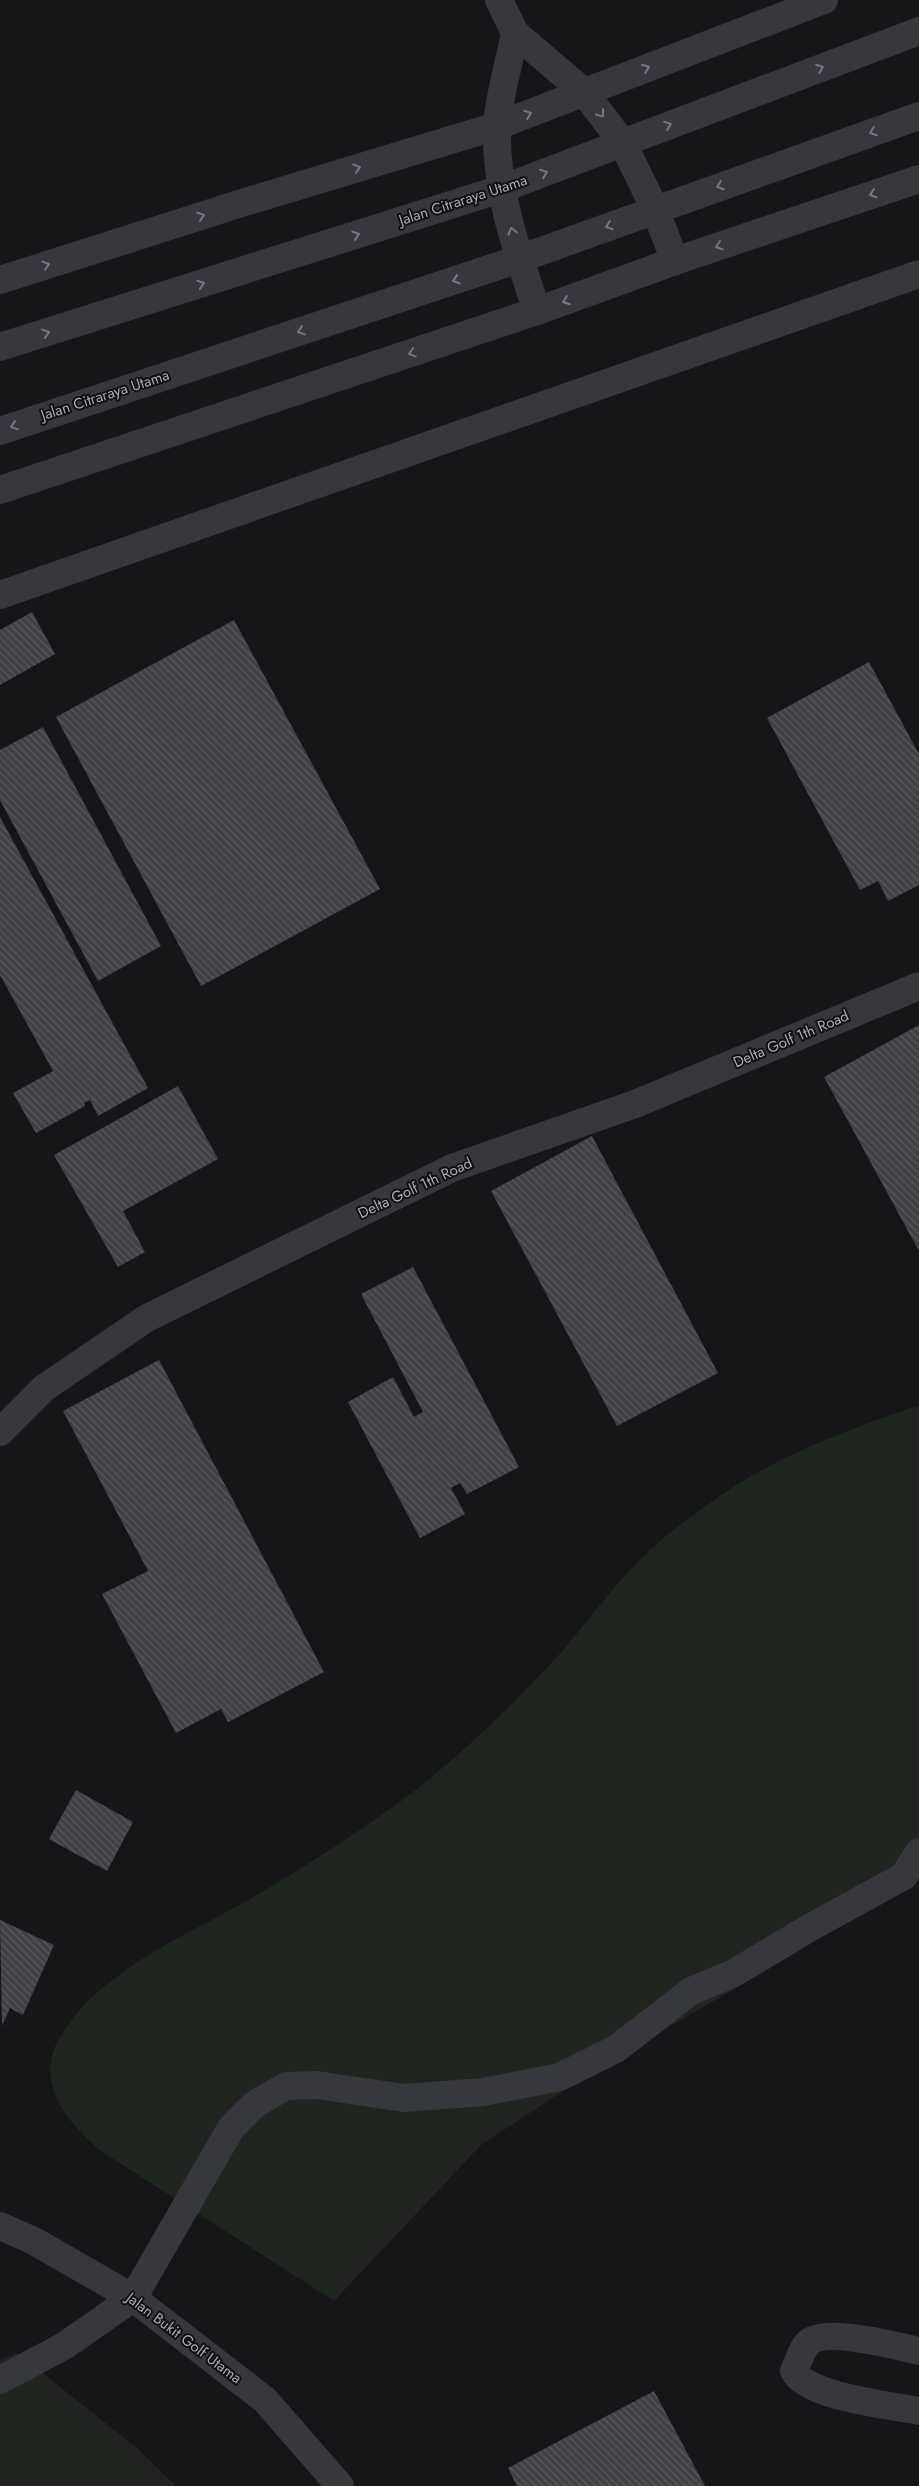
<svg xmlns="http://www.w3.org/2000/svg" width="919" height="2486" viewBox="0 0 919 2486" font-family="Jost,sans-serif">
  <style>
    .green { fill: #1e261f }
    .building { fill: url(#building-back-hatch) }
    .lines { fill: none; stroke-linecap: round; stroke-linejoin: round }
    .minor { stroke: #37383d; stroke-width: 28 }
    .oneway { stroke: #757881 }
    .labels { text-anchor: middle; stroke-width: 4; stroke-linejoin: round; paint-order: stroke }
    .street-label { font-size: 15px; fill: #a8adb8; stroke: #111113 }
  </style>
  <defs>
    <pattern id="building-back-hatch" width="6" height="6" patternUnits="userSpaceOnUse" patternTransform="scale(1.25)"><rect width="6" height="6" fill="#404145"/><path d="M-1 5l2 2M0 0l6 6M5-1l2 2" fill="none" stroke="#595a5e"/></pattern>
  </defs>
  <rect width="100%" height="100%" fill="#161618"/>
  <g class="green">
    <path d="M 919,1405 L 919,1876 L 764,1972 L 596,2069 L 481,2145 L 334,2301 L 101,2151 C 67,2123 33,2082 60,2037 C 100,1970 186,1936 250,1899 C 303,1868 354,1835 404,1799 C 459,1757 508,1709 556,1658 C 586,1625 615,1582 648,1552 C 667,1534 689,1518 710,1503 C 772,1457 847,1430 919,1405 Z"/>
    <polygon points="17,2353 136,2447 176,2486 0,2486 0,2360"/>
  </g>
  <g class="building">
    <polygon points="32,612 55,654 0,685 0,630"/>
    <polygon points="234,620 380,889 201,986 56,717"/>
    <polygon points="869,662 919,754 919,885 888,901 878,881 860,890 767,718"/>
    <polygon points="43,727 161,946 98,981 0,800 0,750"/>
    <polygon points="0,817 148,1088 98,1116 90,1100 84,1103 85,1106 36,1133 13,1093 53,1071 0,975"/>
    <polygon points="919,1025 919,1251 824,1077"/>
    <polygon points="178,1086 218,1159 123,1211 145,1252 118,1267 54,1155"/>
    <polygon points="592,1136 718,1373 617,1426 491,1191"/>
    <polygon points="413,1267 519,1467 467,1494 460,1483 451,1488 465,1514 420,1538 348,1402 393,1377 414,1417 423,1412 361,1294"/>
    <polygon points="159,1360 324,1672 228,1722 221,1709 176,1733 102,1594 148,1571 63,1411"/>
    <polygon points="76,1790 133,1822 107,1871 49,1839"/>
    <polygon points="0,1920 54,1945 23,2015 10,2008 2,2026"/>
    <polygon points="654,2391 705,2486 517,2486 508,2468"/>
  </g>
  <g class="lines">
    <g class="minor">
      <polyline points="499,0 515,33 584,92 622,142 655,209 675,261"/>
      <path d="M 515,33 C 510,60 498,100 497,127 C 495,190 517,252 537,311"/>
      <polyline points="0,280 245,202 497,126 824,0"/>
      <polyline points="0,347 501,189 919,31"/>
      <polyline points="0,431 519,259 919,116"/>
      <polyline points="0,490 537,311 675,261 919,179"/>
      <polyline points="0,595 919,274"/>
      <polyline points="0,1432 44,1388 147,1318 452,1168 635,1104 919,986"/>
      <polyline points="0,2226 34,2241 133,2298 265,2400 340,2486"/>
      <path d="M 919,2351 C 897,2346 825,2327 808,2343 C 801,2350 798,2363 794,2371 C 808,2397 889,2405 919,2411"/>
      <polyline points="0,2380 64,2346 133,2298 231,2128 255,2104 286,2086 317,2085 404,2098 483,2092 560,2077 616,2049 691,1991 732,1974 811,1927 904,1876 919,1852"/>
    </g>
  </g>
  <defs><path id="oneway-chevron" d="M-2-3.5L2.5 0L-2 3.5" fill="none" stroke-width="1.6" stroke-linecap="round" stroke-linejoin="round" transform="scale(1.25)"/></defs>
  <g class="oneway">
    <use href="#oneway-chevron" transform="translate(646 68) rotate(-21)"/>
    <use href="#oneway-chevron" transform="translate(820 68) rotate(-21)"/>
    <use href="#oneway-chevron" transform="translate(528 114) rotate(-21)"/>
    <use href="#oneway-chevron" transform="translate(601 114) rotate(53)"/>
    <use href="#oneway-chevron" transform="translate(668 125) rotate(-21)"/>
    <use href="#oneway-chevron" transform="translate(873 132) rotate(160)"/>
    <use href="#oneway-chevron" transform="translate(357 168) rotate(-17)"/>
    <use href="#oneway-chevron" transform="translate(544 173) rotate(-21)"/>
    <use href="#oneway-chevron" transform="translate(720 186) rotate(160)"/>
    <use href="#oneway-chevron" transform="translate(873 194) rotate(161)"/>
    <use href="#oneway-chevron" transform="translate(201 216) rotate(-18)"/>
    <use href="#oneway-chevron" transform="translate(609 226) rotate(160)"/>
    <use href="#oneway-chevron" transform="translate(512 231) rotate(-105)"/>
    <use href="#oneway-chevron" transform="translate(356 235) rotate(-18)"/>
    <use href="#oneway-chevron" transform="translate(719 246) rotate(161)"/>
    <use href="#oneway-chevron" transform="translate(46 265) rotate(-18)"/>
    <use href="#oneway-chevron" transform="translate(456 280) rotate(162)"/>
    <use href="#oneway-chevron" transform="translate(201 284) rotate(-18)"/>
    <use href="#oneway-chevron" transform="translate(566 301) rotate(160)"/>
    <use href="#oneway-chevron" transform="translate(301 331) rotate(162)"/>
    <use href="#oneway-chevron" transform="translate(46 333) rotate(-18)"/>
    <use href="#oneway-chevron" transform="translate(412 353) rotate(162)"/>
    <use href="#oneway-chevron" transform="translate(14 426) rotate(161)"/>
  </g>
  <g class="labels">
    <g class="street-label">
      <text transform="translate(463 200) rotate(-18)" y="5">Jalan Citraraya Utama</text>
      <text transform="translate(105 395) rotate(-18)" y="5">Jalan Citraraya Utama</text>
      <text transform="translate(791 1039) rotate(-23)" y="5">Delta Golf 1th Road</text>
      <text transform="translate(415 1188) rotate(-25)" y="5">Delta Golf 1th Road</text>
      <text transform="translate(184 2338) rotate(37)" y="5">Jalan Bukit Golf Utama</text>
    </g>
  </g>
</svg>
